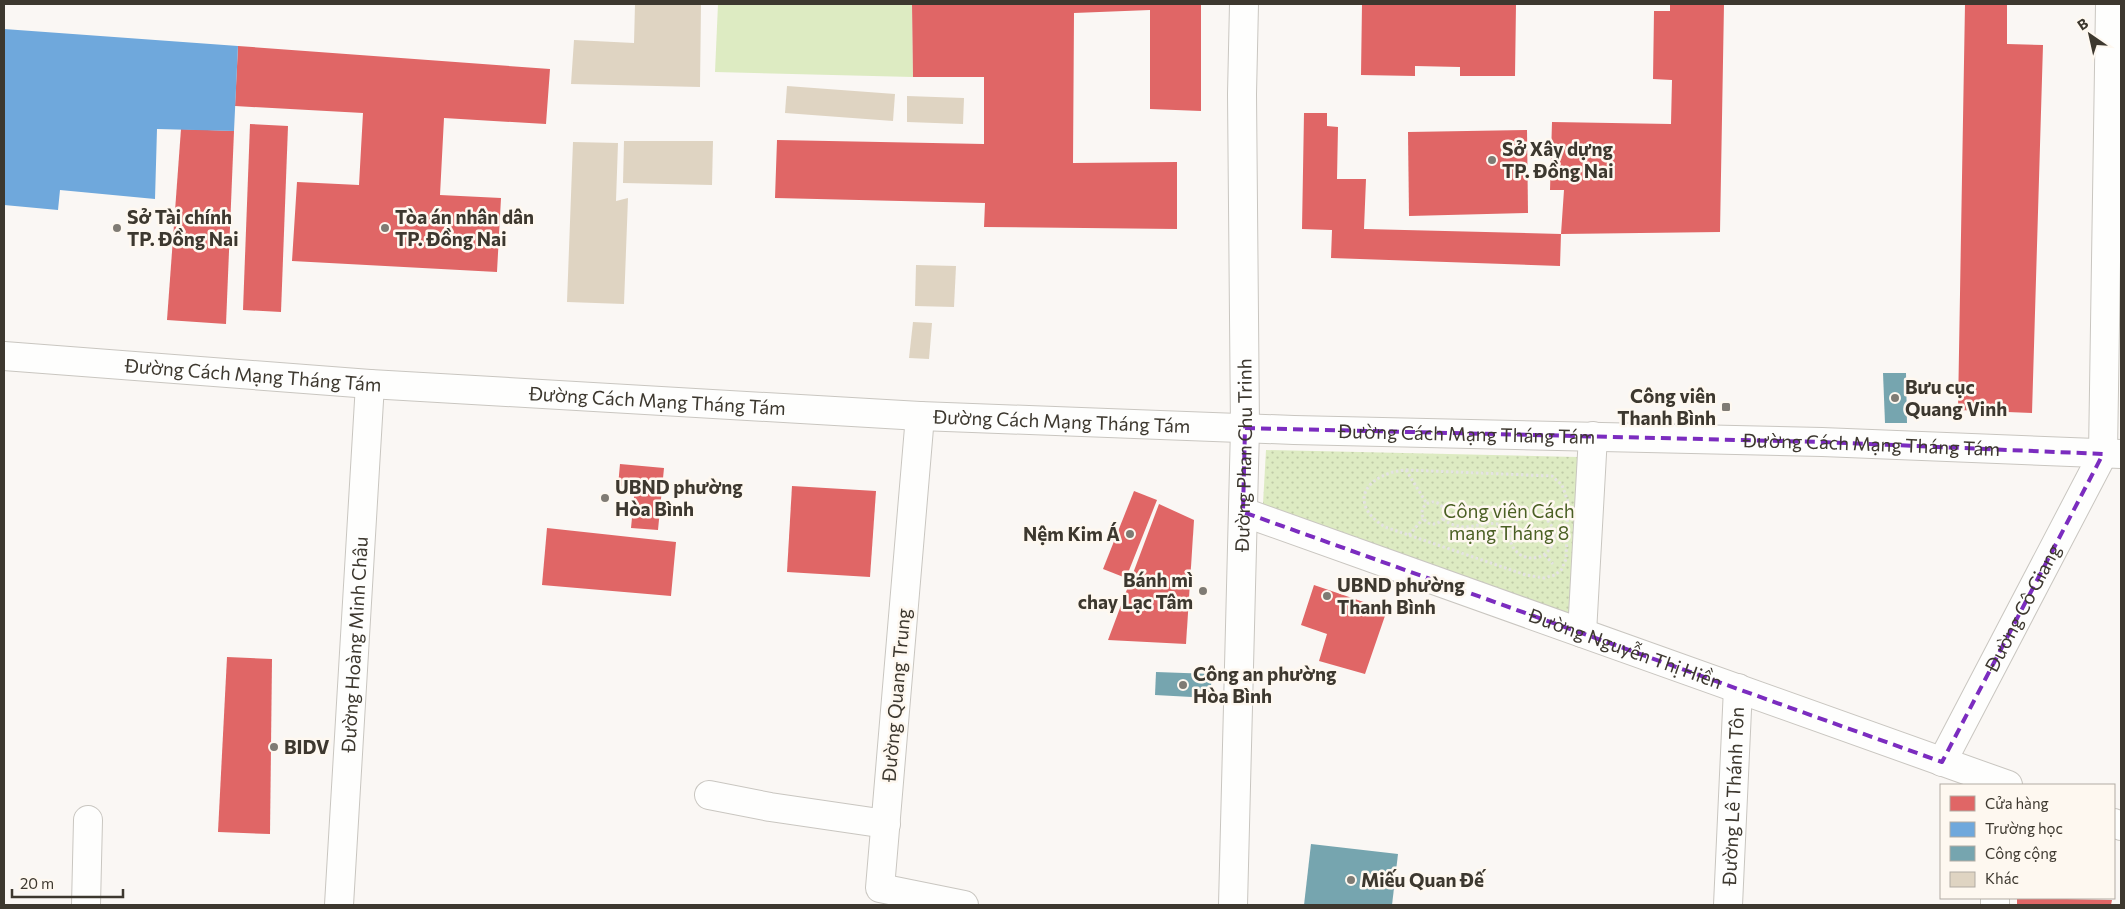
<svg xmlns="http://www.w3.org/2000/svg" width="2125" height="909" viewBox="0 0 2125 909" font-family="Commissioner,sans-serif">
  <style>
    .grass { fill: #ddebc2 }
    .park { fill: url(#park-dots) }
    .shops { fill: #e06666 }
    .schools { fill: #6fa8dc }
    .public { fill: #76a5af }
    .building { fill: #dfd4c2 }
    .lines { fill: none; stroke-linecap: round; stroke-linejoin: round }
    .street-casing { stroke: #c9c6c0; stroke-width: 30 }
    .secondary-casing { stroke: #c9c6c0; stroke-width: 30 }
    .path { stroke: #e4e3e2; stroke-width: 3; stroke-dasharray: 2.5 2.5; stroke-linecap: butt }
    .street { stroke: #fefefd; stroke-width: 28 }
    .secondary { stroke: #fefefd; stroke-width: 28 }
    .marked { fill: none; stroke: #7b2cbf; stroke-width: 4; stroke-dasharray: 10 6; stroke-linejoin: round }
    .poi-dot { fill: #7f7b74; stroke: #fef8f0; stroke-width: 2 }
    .labels { text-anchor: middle; stroke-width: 5; stroke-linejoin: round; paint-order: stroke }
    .poi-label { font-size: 19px; font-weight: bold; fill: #3d382f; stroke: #fef8f0; text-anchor: start }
    .street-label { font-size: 19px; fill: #3d382f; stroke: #fef8f0 }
    .park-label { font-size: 19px; fill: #4b6024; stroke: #fef8f0 }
  </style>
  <defs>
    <pattern id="park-dots" width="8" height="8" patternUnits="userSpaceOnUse" patternTransform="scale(1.25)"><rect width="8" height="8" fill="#ddebc2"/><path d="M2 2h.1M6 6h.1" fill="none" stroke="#bfcaa7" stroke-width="1.8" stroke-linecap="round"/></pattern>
  </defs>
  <rect width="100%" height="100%" fill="#faf7f4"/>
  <polygon class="grass" points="718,4 912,4 913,77 715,72"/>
  <polygon class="park" points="1266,450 1578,457 1570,615 1263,504"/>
  <g class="shops">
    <polygon points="912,4 1201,4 1201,111 1150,109 1150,10 1074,13 1073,163 1177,162 1177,229 984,227 985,203 775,198 777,140 984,144 984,77 913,77"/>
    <polygon points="1362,4 1516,4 1515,76 1460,76 1460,67 1415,66 1415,76 1361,75"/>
    <polygon points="1670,4 1724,4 1720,232 1561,234 1564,190 1550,190 1552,122 1671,124 1672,80 1653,79 1654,11 1670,11"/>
    <polygon points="1965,4 2007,4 2007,44 2043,45 2032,413 1958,410"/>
    <polygon points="238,46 550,69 546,124 444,118 440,195 501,198 497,272 292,261 297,182 359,185 363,113 235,106"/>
    <polygon points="1304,113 1327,113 1327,126 1338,127 1337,179 1366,179 1364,229 1561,234 1560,266 1331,258 1332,230 1302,229"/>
    <polygon points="250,124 288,126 281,312 243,310"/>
    <polygon points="181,129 234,131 226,324 167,320"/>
    <polygon points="1527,130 1528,213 1409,216 1408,132"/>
    <polygon points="620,464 664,468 658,530 631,528 635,487 618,486"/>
    <polygon points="792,486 876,491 870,577 787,572"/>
    <polygon points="1134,491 1157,500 1126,578 1103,569"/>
    <polygon points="1159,504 1194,520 1186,644 1108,640"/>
    <polygon points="547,528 676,542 671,596 542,585"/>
    <polygon points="1314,585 1387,610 1365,674 1319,661 1327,634 1301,625"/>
    <polygon points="227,657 272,659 270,834 218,832"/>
    <polygon points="2017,898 2112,900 2111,905 2017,905"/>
  </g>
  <polygon class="schools" points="4,29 238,46 234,131 157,129 155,199 60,190 58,210 4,205"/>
  <g class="public">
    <polygon points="1883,373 1906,373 1907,423 1885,423"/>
    <polygon points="1156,672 1212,674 1210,698 1155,695"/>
    <polygon points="1311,844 1398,854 1392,905 1304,905"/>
  </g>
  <g class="building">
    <polygon points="635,4 701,4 700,87 571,84 574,40 634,43"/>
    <polygon points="787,86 895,94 893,121 785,113"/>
    <polygon points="907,96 964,98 963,124 907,122"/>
    <polygon points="624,141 713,141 712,185 623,183"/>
    <polygon points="573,142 618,143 616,201 628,198 624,304 567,302"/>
    <polygon points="916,265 956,266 954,307 915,306"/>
    <polygon points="913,322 932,323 929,359 909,358"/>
  </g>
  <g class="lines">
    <g class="street-casing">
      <g id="street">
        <polyline points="920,416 880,888 964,905"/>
        <path id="s1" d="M 1243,512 L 2008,785"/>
        <polyline points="1582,633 1593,436"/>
        <path id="s2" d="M 1942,762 L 2103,454"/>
        <polyline points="709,795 770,807 886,824"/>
        <polyline points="2114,823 2121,826"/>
        <polyline points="86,905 88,820"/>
        <path id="s3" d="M 339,905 L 370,384"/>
        <path id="s4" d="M 1728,905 L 1738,688"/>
        <polyline points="1995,905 1995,898"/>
      </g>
    </g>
    <g class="secondary-casing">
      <g id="secondary">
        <path id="s5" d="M 4,356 L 370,384 L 920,416 L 1294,430 L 1822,442 L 2121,454"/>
        <polyline points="2103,454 2110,4"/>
        <path id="s6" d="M 1233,905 L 1245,428 L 1242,94 L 1244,4"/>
      </g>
    </g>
    <g class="path">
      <path d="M 1406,470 L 1552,476 L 1562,485 L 1568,502 L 1566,559 L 1562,569 L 1555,575 L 1544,578 L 1526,575 L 1385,527 C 1345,502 1368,473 1406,470 Z"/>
      <polyline points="1406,470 1427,504"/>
      <circle cx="1433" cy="513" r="11"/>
      <circle cx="1532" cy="536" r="22"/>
      <path d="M 1443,519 C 1469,539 1487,512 1511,530"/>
      <polyline points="1409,535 1423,519"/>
      <polyline points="1545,555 1553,564"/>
    </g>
    <use href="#street" class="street"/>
    <use href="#secondary" class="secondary"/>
  </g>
  <path class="marked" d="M 1245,428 L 1822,442 L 2103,454 L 1942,762 L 1243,512 Z"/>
  <g class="poi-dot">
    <circle cx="1492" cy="160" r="5"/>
    <circle cx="117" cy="228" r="5"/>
    <circle cx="385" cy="228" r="5"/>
    <circle cx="1895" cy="398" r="5"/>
    <rect x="1721" y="402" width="10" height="10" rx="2.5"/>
    <circle cx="605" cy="498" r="5"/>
    <circle cx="1130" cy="534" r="5"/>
    <circle cx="1203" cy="591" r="5"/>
    <circle cx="1327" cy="596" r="5"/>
    <circle cx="1183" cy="685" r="5"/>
    <circle cx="274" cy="747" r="5"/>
    <circle cx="1351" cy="880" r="5"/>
  </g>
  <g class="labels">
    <g class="poi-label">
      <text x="1502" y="156">Sở Xây dựng<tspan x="1502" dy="22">TP. Đồng Nai</tspan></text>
      <text x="127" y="224">Sở Tài chính<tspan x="127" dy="22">TP. Đồng Nai</tspan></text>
      <text x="395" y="224">Tòa án nhân dân<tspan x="395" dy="22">TP. Đồng Nai</tspan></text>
      <text x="1905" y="394">Bưu cục<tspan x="1905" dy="22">Quang Vinh</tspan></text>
      <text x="1716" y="403" text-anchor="end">Công viên<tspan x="1716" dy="22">Thanh Bình</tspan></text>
      <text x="615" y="494">UBND phường<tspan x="615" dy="22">Hòa Bình</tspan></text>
      <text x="1120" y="541" text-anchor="end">Nệm Kim Á</text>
      <text x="1193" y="587" text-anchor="end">Bánh mì<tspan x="1193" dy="22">chay Lạc Tâm</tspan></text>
      <text x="1337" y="592">UBND phường<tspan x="1337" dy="22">Thanh Bình</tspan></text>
      <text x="1193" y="681">Công an phường<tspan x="1193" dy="22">Hòa Bình</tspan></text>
      <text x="284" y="754">BIDV</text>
      <text x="1361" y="887">Miếu Quan Đế</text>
    </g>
    <g class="street-label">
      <text dy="7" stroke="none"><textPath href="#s5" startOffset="250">Đường Cách Mạng Tháng Tám</textPath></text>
      <text dy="7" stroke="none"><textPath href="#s5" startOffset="655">Đường Cách Mạng Tháng Tám</textPath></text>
      <text dy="7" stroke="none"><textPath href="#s5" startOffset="1060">Đường Cách Mạng Tháng Tám</textPath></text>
      <text dy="7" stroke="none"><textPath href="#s5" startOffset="1465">Đường Cách Mạng Tháng Tám</textPath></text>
      <text dy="7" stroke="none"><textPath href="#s5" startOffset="1870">Đường Cách Mạng Tháng Tám</textPath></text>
      <text dy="7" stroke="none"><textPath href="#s6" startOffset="450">Đường Phan Chu Trinh</textPath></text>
      <text dy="7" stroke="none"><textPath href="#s2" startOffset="174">Đường Cô Giang</textPath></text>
      <text dy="7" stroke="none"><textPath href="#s3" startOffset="261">Đường Hoàng Minh Châu</textPath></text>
      <text dy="7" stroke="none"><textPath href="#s1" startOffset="406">Đường Nguyễn Thị Hiền</textPath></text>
      <text transform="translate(896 695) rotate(-85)" y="7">Đường Quang Trung</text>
      <text dy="7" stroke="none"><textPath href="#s4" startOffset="109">Đường Lê Thánh Tôn</textPath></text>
    </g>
    <g class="park-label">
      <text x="1509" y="518">Công viên Cách<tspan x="1509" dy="22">mạng Tháng 8</tspan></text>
    </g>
  </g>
  <rect width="2125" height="909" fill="none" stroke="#3d382f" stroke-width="10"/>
  <rect x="1940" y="784" width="175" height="115" fill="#fef8f0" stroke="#b1aba3"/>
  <rect x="1950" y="796" width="25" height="15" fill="#e06666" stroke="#b1aba3"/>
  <text x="1985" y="809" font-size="15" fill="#3d382f">Cửa hàng</text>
  <rect x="1950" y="822" width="25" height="15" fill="#6fa8dc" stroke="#b1aba3"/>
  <text x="1985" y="834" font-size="15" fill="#3d382f">Trường học</text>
  <rect x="1950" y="846" width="25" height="15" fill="#76a5af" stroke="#b1aba3"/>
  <text x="1985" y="859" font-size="15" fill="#3d382f">Công cộng</text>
  <rect x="1950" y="872" width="25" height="15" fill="#dfd4c2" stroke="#b1aba3"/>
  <text x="1985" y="884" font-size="15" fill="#3d382f">Khác</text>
  <g transform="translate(2090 35) rotate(326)" stroke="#fef8f0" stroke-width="4" paint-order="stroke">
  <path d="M0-4L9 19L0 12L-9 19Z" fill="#3d382f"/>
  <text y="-8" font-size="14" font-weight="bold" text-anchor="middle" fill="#3d382f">B</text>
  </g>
  <path d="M12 889v8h111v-8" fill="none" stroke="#3d382f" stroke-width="2.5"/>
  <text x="20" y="889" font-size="15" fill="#3d382f" stroke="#fef8f0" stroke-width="4" paint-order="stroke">20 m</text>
</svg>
